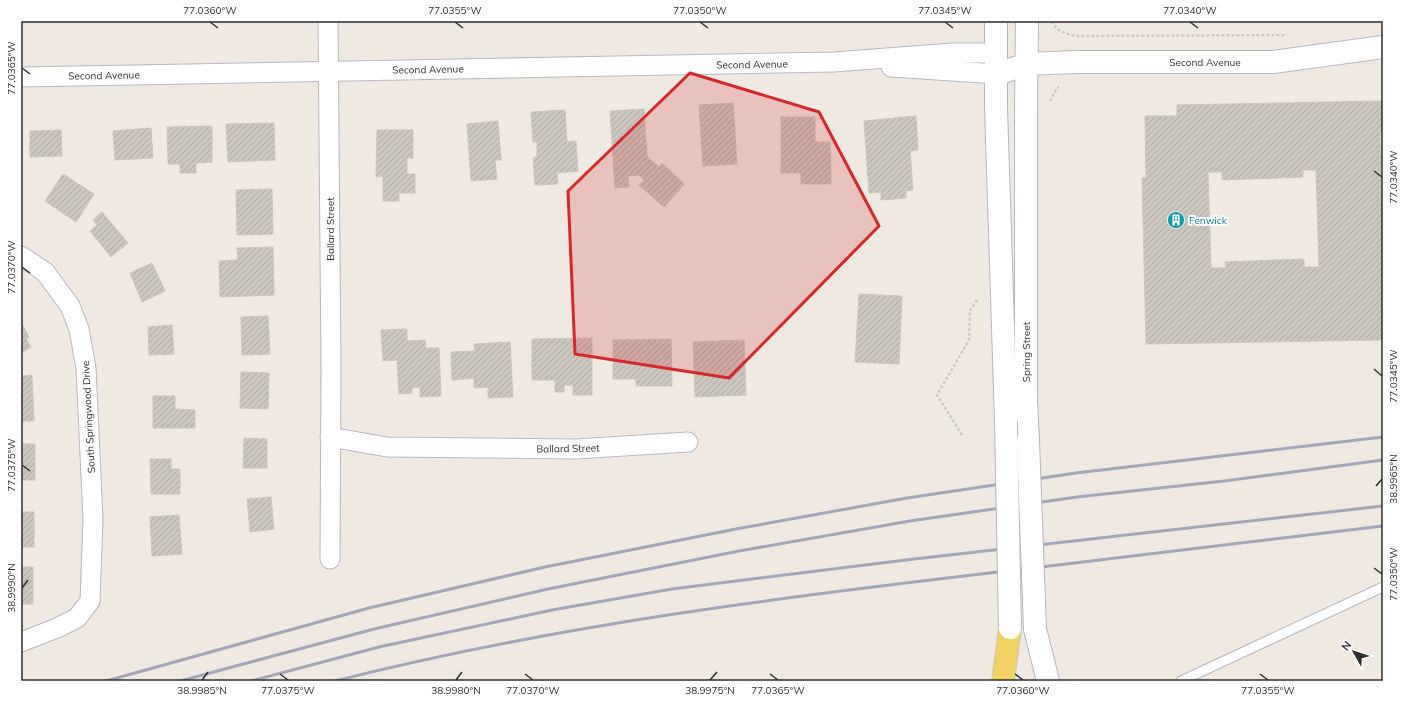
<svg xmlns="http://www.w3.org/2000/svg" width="1404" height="702" viewBox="0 0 1404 702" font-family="Mulish,sans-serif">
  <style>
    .building { fill: url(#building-hatch); stroke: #cbc5ba; fill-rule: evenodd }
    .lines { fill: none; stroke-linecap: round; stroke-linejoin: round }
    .service-casing { stroke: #b4b7c1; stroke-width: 11 }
    .minor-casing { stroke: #b4b7c1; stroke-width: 21 }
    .tertiary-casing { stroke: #b4b7c1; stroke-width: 24 }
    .secondary-casing { stroke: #b4b7c1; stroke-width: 24 }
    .primary-casing { stroke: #c9c9c9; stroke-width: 24 }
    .path { stroke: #c9c9c9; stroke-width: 2.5; stroke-dasharray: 3 2; stroke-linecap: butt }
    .service { stroke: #fff; stroke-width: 9 }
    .minor { stroke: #fff; stroke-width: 19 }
    .tertiary { stroke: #fff; stroke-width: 22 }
    .secondary { stroke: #fff; stroke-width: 22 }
    .primary { stroke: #f2d163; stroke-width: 22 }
    .rail { stroke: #a3a6b8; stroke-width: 3 }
    .secondary-bridge-casing { stroke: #b4b7c1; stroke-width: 24; stroke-linecap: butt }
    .secondary-bridge { stroke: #fff; stroke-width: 22 }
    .marked { fill: #d62828; fill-opacity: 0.2; stroke: #d62828; stroke-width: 3; stroke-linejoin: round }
    .ticks { fill: none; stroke: #2e2e2e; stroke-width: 1.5 }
    .labels { text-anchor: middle; stroke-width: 4; stroke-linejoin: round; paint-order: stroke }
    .street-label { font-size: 10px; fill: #2e2e2e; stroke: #fff }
    .culture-label { font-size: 10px; fill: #0d838f; stroke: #fff; text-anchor: start }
    .neatline { fill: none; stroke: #2e2e2e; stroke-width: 1.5 }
    .ticks-label { font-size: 10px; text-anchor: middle; fill: #2e2e2e }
  </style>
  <defs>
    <pattern id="building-hatch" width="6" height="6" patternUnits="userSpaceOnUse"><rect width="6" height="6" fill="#cbc7bf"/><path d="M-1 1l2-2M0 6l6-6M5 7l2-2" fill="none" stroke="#afaba4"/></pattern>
  </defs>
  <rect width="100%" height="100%" fill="#efe9e1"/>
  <g class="building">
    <path d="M 1382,101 L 1383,131 L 1380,131 L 1382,263 L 1383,263 L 1383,340 L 1146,344 L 1142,178 L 1146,178 L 1145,116 L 1177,116 L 1177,105 ZM 1303,170 L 1316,170 L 1319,267 L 1304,267 L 1304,259 L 1225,262 L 1226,268 L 1211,268 L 1208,172 L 1222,172 L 1222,180 L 1303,177 Z"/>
    <polygon points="733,103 737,164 703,166 699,105"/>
    <polygon points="644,109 647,157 659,167 662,163 684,184 664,207 639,185 644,180 639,175 628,176 629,187 615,188 610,111"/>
    <polygon points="565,110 567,142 576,141 578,171 557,173 558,184 535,185 533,158 537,156 537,142 533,142 531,112"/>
    <polygon points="916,116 918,150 910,151 913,190 906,191 906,198 881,200 881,192 869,193 864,121"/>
    <polygon points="781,117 815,117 815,142 830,142 831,184 801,184 801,173 781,173"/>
    <polygon points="498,121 501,160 495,160 497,179 471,181 467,124"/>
    <polygon points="274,123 275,160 228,162 226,124"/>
    <polygon points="212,126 212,162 196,163 196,173 180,173 180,164 168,164 167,127"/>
    <polygon points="151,128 153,158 115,160 113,131"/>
    <polygon points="61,130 62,156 30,157 30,131"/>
    <polygon points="377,130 413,130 413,158 407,158 407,174 415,174 415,193 399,193 399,201 383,201 383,176 376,177"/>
    <polygon points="63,174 94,194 76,222 45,201"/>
    <polygon points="272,189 273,234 237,235 236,190"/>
    <polygon points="102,212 128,243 111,257 90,231 97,225 93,220"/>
    <polygon points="273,247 274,295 220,297 219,261 238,260 237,248"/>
    <polygon points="152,263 165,291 142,302 130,273"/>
    <polygon points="859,294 902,296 899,364 855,362"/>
    <polygon points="268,316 270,354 242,355 241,317"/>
    <polygon points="22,324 29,337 26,339 31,347 21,353 21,325"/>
    <polygon points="172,325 174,354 149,355 148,327"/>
    <polygon points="407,329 407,341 425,340 426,348 439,348 441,396 420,397 420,387 412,388 412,393 399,394 397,360 383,361 381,330"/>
    <polygon points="592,338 592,395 573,395 573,385 564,385 564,392 555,392 555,380 532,380 532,339"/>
    <polygon points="671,339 672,386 636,386 636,379 613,379 613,340"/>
    <polygon points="744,340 746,395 695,397 693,342"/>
    <polygon points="510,342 513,397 488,398 488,387 474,388 474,378 452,380 451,352 475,351 474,344"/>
    <polygon points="241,372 269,373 268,409 240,408"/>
    <polygon points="32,375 34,421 21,421 21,376"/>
    <polygon points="153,396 175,396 175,409 195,410 195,428 153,428"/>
    <polygon points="244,438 267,439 267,468 243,468"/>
    <rect x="21" y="444" width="14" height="36"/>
    <polygon points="150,459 171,459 171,469 180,469 180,494 151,494"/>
    <polygon points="271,497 274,529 250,532 247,499"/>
    <rect x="21" y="512" width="13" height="35"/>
    <polygon points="179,515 182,554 152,556 150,517"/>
    <rect x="21" y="567" width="12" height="37"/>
  </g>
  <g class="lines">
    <g class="service-casing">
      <polyline id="service" points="1181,681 1383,587"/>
    </g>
    <g class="minor-casing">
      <g id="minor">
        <polyline points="328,21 331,368 330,559"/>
        <polyline points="891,67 997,74"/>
        <polyline points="21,77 834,62 953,53 997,53"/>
        <polyline points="21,256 45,272 70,306 79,329 86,368 93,519 90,601 77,618 57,628 21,642"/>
        <polyline points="330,437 387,447 576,449 688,442"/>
      </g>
    </g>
    <g class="tertiary-casing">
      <polyline id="tertiary" points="997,74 1027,64 1075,62 1273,62 1383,47"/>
    </g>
    <g class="secondary-casing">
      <g id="secondary">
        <polyline points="996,21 996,108 1006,421"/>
        <polyline points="1027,21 1026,107 1026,399 1028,441"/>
        <polyline points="1035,629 1048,681"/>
      </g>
    </g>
    <g class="primary-casing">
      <polyline id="primary" points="1003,681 1010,628"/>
    </g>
    <g class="path">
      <path d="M 1052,21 C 1055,31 1066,33 1075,36 L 1287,35"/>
      <polyline points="1050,101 1057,88 1059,87"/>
      <polyline points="962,435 937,395 969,340 970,311 977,300"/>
    </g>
    <use href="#service" class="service"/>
    <use href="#minor" class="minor"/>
    <use href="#tertiary" class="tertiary"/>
    <use href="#secondary" class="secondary"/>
    <use href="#primary" class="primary"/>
    <g class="rail">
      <polyline points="106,681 369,608 545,567 736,529 907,498 1076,473 1383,437"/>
      <polyline points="180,681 374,629 548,589 739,551 910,521 1077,497 1224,481 1383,460"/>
      <polyline points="251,681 379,647 552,610 672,589 914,559 1383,506"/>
      <path d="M 335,681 C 556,625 782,597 1007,571 C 1133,557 1258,541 1383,526"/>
    </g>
    <g class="secondary-bridge-casing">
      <g id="secondary-bridge">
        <polyline points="1006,421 1010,628"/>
        <polyline points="1028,441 1035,629"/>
      </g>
    </g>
    <use href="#secondary-bridge" class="secondary-bridge"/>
  </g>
  <path class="marked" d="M 690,73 L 819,112 L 879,226 L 729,378 L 575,354 L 568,191 Z"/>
  <path class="ticks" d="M 210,22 L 218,28M 455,22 L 463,28M 700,22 L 708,28M 945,22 L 953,28M 1190,22 L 1198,28M 22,68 L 30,74M 1374,171 L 1382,177M 22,267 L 30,273M 1374,369 L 1382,376M 22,465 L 30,471M 1376,486 L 1382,479M 1374,568 L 1382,574M 22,588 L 28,580M 280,674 L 288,680M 525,674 L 533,680M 770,674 L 778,680M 1015,674 L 1023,680M 1260,674 L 1268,680M 202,680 L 208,672M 456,680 L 462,672M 710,680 L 717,672"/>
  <defs>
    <g id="building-disc" transform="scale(0.9)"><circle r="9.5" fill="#0f9aa8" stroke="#fff"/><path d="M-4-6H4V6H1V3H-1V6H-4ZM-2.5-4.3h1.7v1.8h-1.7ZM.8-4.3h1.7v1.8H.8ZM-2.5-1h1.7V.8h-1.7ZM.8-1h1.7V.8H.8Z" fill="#fff"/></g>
  </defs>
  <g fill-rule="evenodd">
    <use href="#building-disc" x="1176" y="220"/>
  </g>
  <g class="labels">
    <g class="street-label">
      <text x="1205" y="66">Second Avenue</text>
      <text transform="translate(752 64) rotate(-1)" y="4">Second Avenue</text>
      <text transform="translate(428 69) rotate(-1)" y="4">Second Avenue</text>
      <text transform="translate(104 75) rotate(-1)" y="4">Second Avenue</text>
      <text transform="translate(330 229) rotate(-90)" y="4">Ballard Street</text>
      <text transform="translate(1026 352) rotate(-90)" y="4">Spring Street</text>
      <text transform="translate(88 417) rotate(-93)" y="4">South Springwood Drive</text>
      <text transform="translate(568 448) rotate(-1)" y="4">Ballard Street</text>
    </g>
    <g class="culture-label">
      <text x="1189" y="224">Fenwick</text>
    </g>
  </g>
  <rect width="1404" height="702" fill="none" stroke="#ffffff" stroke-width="44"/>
  <g transform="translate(1354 652) rotate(309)" stroke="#ffffff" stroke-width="3" paint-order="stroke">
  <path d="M0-3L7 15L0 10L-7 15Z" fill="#2e2e2e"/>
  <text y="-6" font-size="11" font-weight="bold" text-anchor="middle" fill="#2e2e2e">N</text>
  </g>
  <rect x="22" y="22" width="1360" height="658" class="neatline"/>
  <g class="ticks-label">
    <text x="210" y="14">77.0360°W</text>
    <text x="455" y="14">77.0355°W</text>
    <text x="700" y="14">77.0350°W</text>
    <text x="945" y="14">77.0345°W</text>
    <text x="1190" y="14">77.0340°W</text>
    <text transform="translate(11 68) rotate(-90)" y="4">77.0365°W</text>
    <text transform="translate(1393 177) rotate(-90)" y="4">77.0340°W</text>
    <text transform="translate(11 267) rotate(-90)" y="4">77.0370°W</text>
    <text transform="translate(1393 376) rotate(-90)" y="4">77.0345°W</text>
    <text transform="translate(11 465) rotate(-90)" y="4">77.0375°W</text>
    <text transform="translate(1393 479) rotate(-90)" y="4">38.9965°N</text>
    <text transform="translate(1393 574) rotate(-90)" y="4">77.0350°W</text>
    <text transform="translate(11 588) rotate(-90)" y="4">38.9990°N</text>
    <text x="202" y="694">38.9985°N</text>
    <text x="288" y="694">77.0375°W</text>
    <text x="456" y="694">38.9980°N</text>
    <text x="533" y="694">77.0370°W</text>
    <text x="710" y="694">38.9975°N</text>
    <text x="778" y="694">77.0365°W</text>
    <text x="1023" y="694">77.0360°W</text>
    <text x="1268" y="694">77.0355°W</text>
  </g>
</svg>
